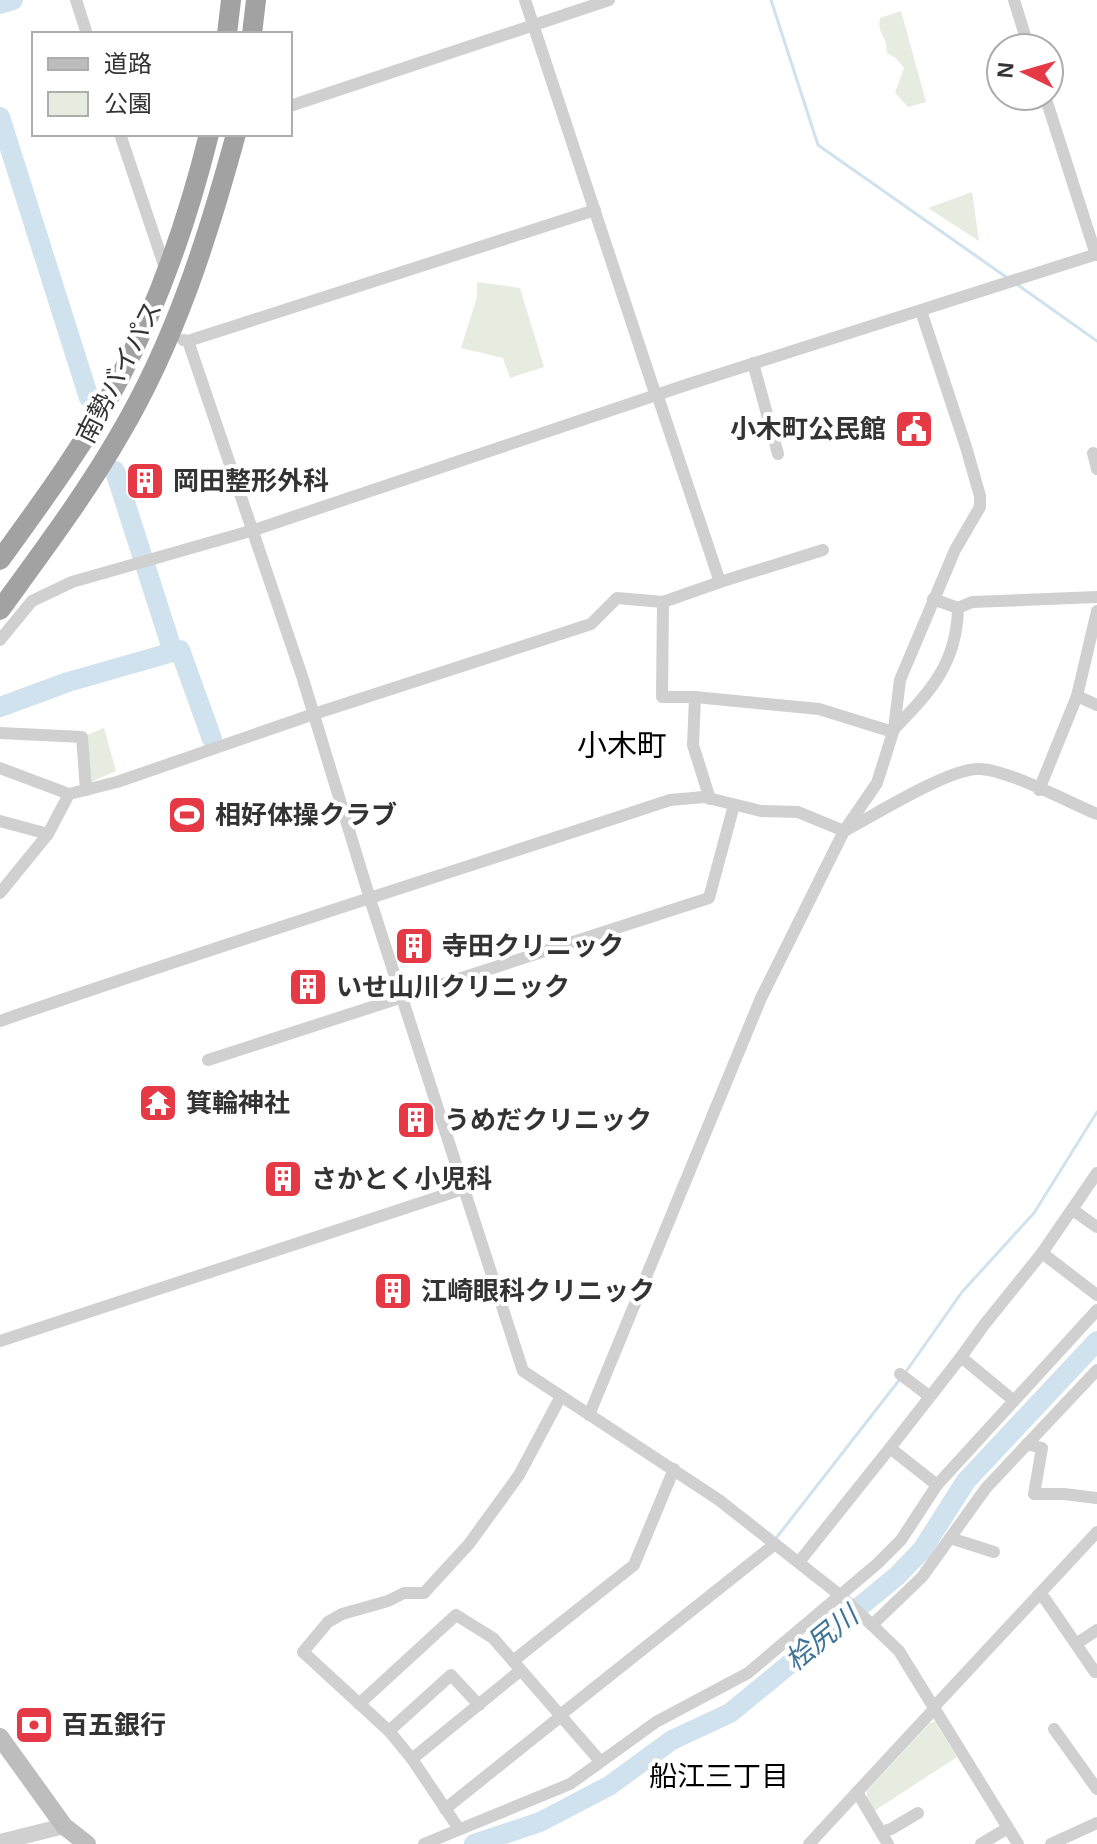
<svg xmlns="http://www.w3.org/2000/svg" width="1097" height="1844" viewBox="0 0 1097 1844" font-family="Helvetica,'Noto Sans JP',sans-serif">
  <style>
    .green { fill: #e6ecdf }
    .lines { fill: none; stroke-linecap: round; stroke-linejoin: round }
    .stream { stroke: #cfe2ee; stroke-width: 3 }
    .river { stroke: #cfe2ee; stroke-width: 20 }
    .minor { stroke: #d0d0d0; stroke-width: 12 }
    .tertiary { stroke: #d0d0d0; stroke-width: 16 }
    .secondary { stroke: #bdbdbd; stroke-width: 18 }
    .trunk { stroke: #a2a2a2; stroke-width: 20 }
    .labels { text-anchor: middle; stroke-width: 8; stroke-linejoin: round; paint-order: stroke }
    .street-label { font-size: 26px; fill: #333; stroke: #fff }
    .poi-label { font-size: 26px; font-weight: bold; fill: #333; stroke: #fff; text-anchor: start }
    .water-label { font-size: 28px; font-style: italic; fill: #3f7597; stroke: #fff }
    .neighbourhood-label { font-size: 28px; fill: #000; stroke: #fff }
    .quarter-label { font-size: 30px; fill: #000; stroke: #fff }
  </style>
  <rect width="100%" height="100%" fill="#fff"/>
  <g class="green">
    <path d="M 901,11 L 926,102 L 908,107 L 895,93 L 904,68 L 896,58 L 887,53 C 886,49 887,46 886,43 C 882,32 878,31 880,18 Z"/>
    <polygon points="972,192 979,241 928,208"/>
    <polygon points="477,282 520,288 544,367 510,378 503,358 461,348 477,297"/>
    <polygon points="104,728 116,771 91,782 87,735"/>
    <polygon points="935,1722 957,1757 874,1811 867,1798 867,1791 930,1723"/>
  </g>
  <g class="lines">
    <g class="stream">
      <polyline points="771,0 818,145 1009,279"/>
      <polyline points="1015,283 1097,341"/>
      <polyline points="905,1373 962,1292 1034,1213 1097,1112"/>
      <polyline points="777,1537 900,1379"/>
    </g>
    <g class="river">
      <polyline points="0,4 13,0"/>
      <polyline points="0,117 89,398"/>
      <polyline points="115,471 173,652 180,650 212,739"/>
      <polyline points="0,707 68,682 173,652"/>
      <polyline points="474,1844 540,1822 609,1786 672,1740 730,1713 897,1576 922,1550 966,1481 1097,1341"/>
    </g>
    <g class="minor">
      <polyline points="76,0 87,34"/>
      <polyline points="525,0 656,396"/>
      <polyline points="1014,0 1029,48"/>
      <polyline points="1045,96 1096,255"/>
      <polyline points="290,106 609,0"/>
      <polyline points="120,134 166,271"/>
      <polyline points="183,340 188,341 595,210"/>
      <polyline points="188,341 303,679 370,899 523,1371 719,1500 841,1596 872,1625 899,1651 1018,1844"/>
      <polyline points="753,363 778,454"/>
      <polyline points="1093,453 1097,469"/>
      <polyline points="720,582 823,550"/>
      <polyline points="933,599 958,608 972,602 1097,597"/>
      <polyline points="663,602 662,697 695,697 693,745 710,799"/>
      <polyline points="0,640 32,601 72,582 254,530 689,384 1097,254"/>
      <polyline points="1077,696 1097,705"/>
      <polyline points="695,697 819,709 893,732"/>
      <path d="M 894,729 C 931,691 957,663 958,608"/>
      <polyline points="0,733 82,737 86,790"/>
      <polyline points="0,768 69,794 117,782 314,714 591,624 617,598 663,602 720,582 657,394"/>
      <polyline points="1039,790 1077,696 1097,611"/>
      <polyline points="0,821 48,834 69,794"/>
      <polyline points="0,893 48,834"/>
      <path d="M 0,1021 C 222,944 447,874 670,800 L 704,797 L 761,811 L 798,812 L 844,831 C 875,815 946,770 977,769 C 1003,767 1070,803 1097,814"/>
      <polyline points="208,1060 709,898 734,805"/>
      <polyline points="1073,1210 1097,1227"/>
      <polyline points="1042,1253 1097,1173"/>
      <polyline points="0,1341 463,1189"/>
      <polyline points="961,1357 984,1325 1042,1253 1097,1295"/>
      <polyline points="900,1374 929,1396"/>
      <polyline points="589,1415 761,998 844,831 877,783 894,729 900,680 955,550 980,507 980,496 966,447 921,311"/>
      <polyline points="1027,1444 1042,1448 1034,1494 1064,1494 1097,1498"/>
      <polyline points="890,1448 961,1357 1013,1400"/>
      <polyline points="950,1538 994,1552"/>
      <polyline points="799,1562 890,1448 937,1485"/>
      <polyline points="1038,1595 1045,1599 1095,1672"/>
      <polyline points="872,1625 922,1577 986,1488 1097,1370"/>
      <polyline points="1076,1644 1097,1630"/>
      <polyline points="359,1704 456,1615 493,1638 513,1661"/>
      <polyline points="934,1707 1097,1532"/>
      <polyline points="559,1716 775,1544"/>
      <polyline points="1054,1729 1097,1789"/>
      <polyline points="389,1731 303,1652 328,1622 342,1614 388,1601 404,1593 424,1593 469,1544 519,1475 560,1398"/>
      <polyline points="412,1759 389,1731 451,1675 479,1705"/>
      <polyline points="600,1761 513,1661 634,1565 674,1469"/>
      <polyline points="857,1792 888,1844"/>
      <polyline points="445,1809 560,1717"/>
      <polyline points="459,1829 412,1759 521,1670"/>
      <polyline points="881,1832 891,1829 918,1813"/>
      <polyline points="424,1844 570,1784 656,1722 748,1673 877,1564 901,1540 937,1485 1097,1310"/>
      <polyline points="809,1844 935,1708"/>
      <polyline points="981,1844 1008,1828"/>
      <polyline points="1051,1844 1097,1823"/>
    </g>
    <polyline class="tertiary" points="0,1842 64,1826"/>
    <polyline class="secondary" points="0,1737 64,1826 87,1844"/>
    <g class="trunk">
      <polyline points="227,34 231,0"/>
      <polyline points="252,34 256,0"/>
      <path d="M 0,560 C 42,502 85,444 118,381 C 159,303 188,219 209,134"/>
      <path d="M 0,610 C 42,552 85,495 120,434 C 175,341 208,237 236,134"/>
    </g>
  </g>
  <defs>
    <g id="civic-square" transform="scale(2)"><rect x="-9" y="-9" width="18" height="18" rx="4" fill="#e63946" stroke="#fff"/><path d="M-.6-6.5H3V-4.5H.6V-3L4-1V1h2V6H-6V1h2V-1L-.6-3ZM-1.2 2.5V6h2.4V2.5Z" fill="#fff"/></g>
    <g id="building-square" transform="scale(2)"><rect x="-9" y="-9" width="18" height="18" rx="4" fill="#e63946" stroke="#fff"/><path d="M-4-6H4V6H1V3H-1V6H-4ZM-2.5-4.3h1.7v1.8h-1.7ZM.8-4.3h1.7v1.8H.8ZM-2.5-1h1.7V.8h-1.7ZM.8-1h1.7V.8H.8Z" fill="#fff"/></g>
    <g id="stadium-square" transform="scale(2)"><rect x="-9" y="-9" width="18" height="18" rx="4" fill="#e63946" stroke="#fff"/><path d="M0-5a6.5 5 0 1 0 0 10a6.5 5 0 1 0 0-10ZM-3.5-1.8h7v3.6h-7Z" fill="#fff"/></g>
    <g id="temple-square" transform="scale(2)"><rect x="-9" y="-9" width="18" height="18" rx="4" fill="#e63946" stroke="#fff"/><path d="M0-6L5-2H3V0L6.5 2.5H4V6H1.5V3h-3V6H-4V2.5H-6.5L-3 0V-2H-5Z" fill="#fff"/></g>
    <g id="bank-square" transform="scale(2)"><rect x="-9" y="-9" width="18" height="18" rx="4" fill="#e63946" stroke="#fff"/><path d="M-6-4H6V4H-6ZM0-2.3a2.3 2.3 0 1 0 0 4.6a2.3 2.3 0 1 0 0-4.6Z" fill="#fff"/></g>
  </defs>
  <g fill-rule="evenodd">
    <use href="#civic-square" x="914" y="429"/>
    <use href="#building-square" x="145" y="481"/>
    <use href="#stadium-square" x="187" y="815"/>
    <use href="#building-square" x="414" y="946"/>
    <use href="#building-square" x="308" y="987"/>
    <use href="#temple-square" x="158" y="1103"/>
    <use href="#building-square" x="416" y="1120"/>
    <use href="#building-square" x="283" y="1179"/>
    <use href="#building-square" x="393" y="1291"/>
    <use href="#bank-square" x="34" y="1725"/>
  </g>
  <g class="labels">
    <g class="street-label">
      <text transform="translate(119 372) rotate(-63)" y="9">南勢バイパス</text>
    </g>
    <g class="poi-label">
      <text x="886" y="438" text-anchor="end">小木町公民館</text>
      <text x="173" y="490">岡田整形外科</text>
      <text x="215" y="824">相好体操クラブ</text>
      <text x="442" y="955">寺田クリニック</text>
      <text x="336" y="996">いせ山川クリニック</text>
      <text x="186" y="1112">箕輪神社</text>
      <text x="444" y="1129">うめだクリニック</text>
      <text x="311" y="1188">さかとく小児科</text>
      <text x="421" y="1300">江崎眼科クリニック</text>
      <text x="62" y="1734">百五銀行</text>
    </g>
    <g class="water-label">
      <text transform="translate(821 1638) rotate(-39)" y="10">桧尻川</text>
    </g>
    <g class="neighbourhood-label">
      <text x="719" y="1786">船江三丁目</text>
    </g>
    <g class="quarter-label">
      <text x="622" y="756">小木町</text>
    </g>
  </g>
  <rect x="32" y="32" width="260" height="104" fill="#ffffff" stroke="#adadad" stroke-width="2"/>
  <rect x="48" y="58" width="40" height="12" fill="#bdbdbd" stroke="#adadad" stroke-width="2"/>
  <text x="104" y="72" font-size="24" fill="#333333">道路</text>
  <rect x="48" y="92" width="40" height="24" fill="#e6ecdf" stroke="#adadad" stroke-width="2"/>
  <text x="104" y="112" font-size="24" fill="#333333">公園</text>
  <g transform="translate(1025 72) rotate(275)"><circle r="38" fill="#ffffff" stroke="#adadad" stroke-width="2"/>
  <path d="M0-6L14 30L0 20L-14 30Z" fill="#e63946"/>
  <text y="-12" font-size="22" font-weight="bold" text-anchor="middle" fill="#333333">N</text>
  </g>
</svg>
